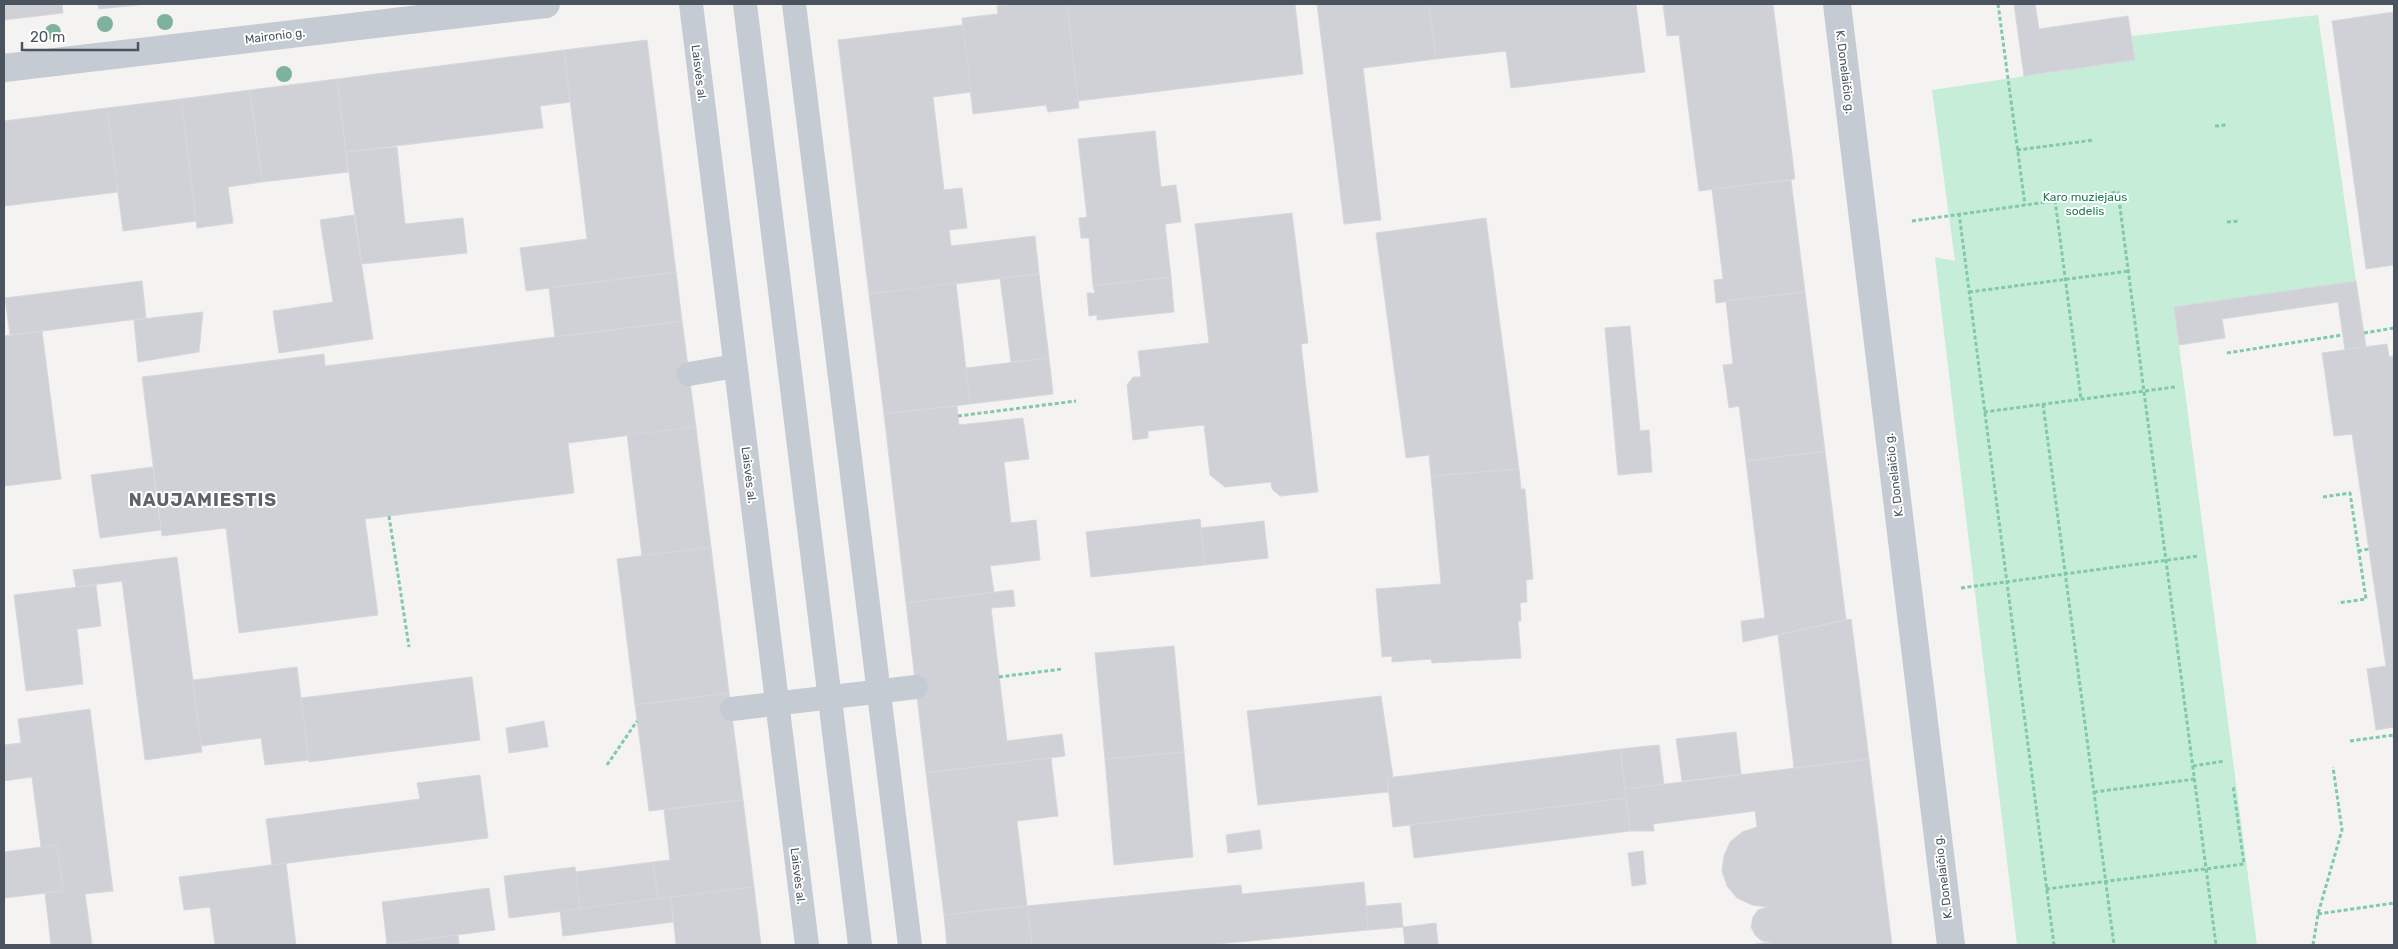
<svg xmlns="http://www.w3.org/2000/svg" width="2398" height="949" viewBox="0 0 2398 949" font-family="Rubik,sans-serif">
  <style>
    .green { fill: #c6edd8 }
    .building { fill: #d0d1d6; stroke: #d7d8dd }
    .lines { fill: none; stroke-linecap: round; stroke-linejoin: round }
    .path { stroke: #80c9ab; stroke-width: 3; stroke-dasharray: 4 2.5; stroke-linecap: butt }
    .pedestrian { stroke: #c4cbd2; stroke-width: 24 }
    .minor { stroke: #c4cbd2; stroke-width: 28 }
    .tertiary { stroke: #c4cbd2; stroke-width: 28 }
    .tree { fill: #7fb29c }
    .labels { text-anchor: middle; stroke-width: 4; stroke-linejoin: round; paint-order: stroke }
    .street-label { font-size: 12px; fill: #4b545e; stroke: #fff }
    .park-label { font-size: 12px; fill: #1f7c56; stroke: #fff }
    .district-label { font-size: 18px; font-weight: bold; letter-spacing: 1px; fill: #5f6267; stroke: #fff }
  </style>
  <rect width="100%" height="100%" fill="#f4f3f2"/>
  <polygon class="green" points="2318,15 2356,281 2174,307 2257,945 2017,945 1935,257 1955,261 1932,90 2134,60 2131,36"/>
  <g class="building">
    <polygon points="4,4 62,4 63,13 4,20"/>
    <polygon points="98,4 146,4 99,9"/>
    <polygon points="1015,4 1067,4 1079,108 1048,112 1046,105 973,114 962,18 998,14 997,6"/>
    <polygon points="1067,4 1295,4 1303,74 1078,101"/>
    <polygon points="1317,4 1429,4 1436,59 1363,68 1381,220 1344,224"/>
    <polygon points="1429,4 1636,4 1645,72 1511,88 1506,51 1436,59"/>
    <polygon points="1663,4 1773,4 1795,179 1699,191 1679,35 1667,36"/>
    <polygon points="2014,4 2035,4 2039,29 2128,16 2135,60 2024,76"/>
    <polygon points="2394,12 2394,265 2366,269 2332,21"/>
    <polygon points="963,25 971,92 933,97 944,190 962,188 967,228 949,230 951,246 1035,236 1039,274 869,294 838,40"/>
    <polygon points="647,40 676,272 526,291 520,248 587,239 564,50"/>
    <polygon points="564,50 570,102 540,106 543,128 346,152 337,79"/>
    <polygon points="337,79 348,172 262,182 250,90"/>
    <polygon points="250,90 262,182 228,187 233,223 197,228 181,99"/>
    <polygon points="181,99 196,221 123,231 107,108"/>
    <polygon points="107,108 118,192 4,206 4,121"/>
    <polygon points="1155,131 1161,187 1176,185 1181,222 1165,224 1171,277 1093,286 1089,238 1081,238 1079,218 1087,217 1078,139"/>
    <polygon points="397,147 405,224 463,218 467,253 362,264 346,152"/>
    <polygon points="1791,180 1805,292 1716,303 1714,280 1723,279 1712,189"/>
    <polygon points="1292,213 1308,343 1301,344 1318,492 1280,496 1272,489 1271,482 1225,487 1210,475 1204,425 1148,431 1148,438 1133,440 1127,385 1133,377 1141,377 1138,351 1209,343 1195,224"/>
    <polygon points="354,215 373,339 279,353 273,311 333,302 320,220"/>
    <polygon points="1486,218 1519,469 1431,476 1429,455 1406,458 1376,233"/>
    <polygon points="676,272 682,321 555,337 549,288"/>
    <polygon points="1039,274 1049,358 1011,362 1000,278"/>
    <polygon points="1171,277 1174,312 1097,320 1097,315 1089,316 1087,293 1095,293 1093,286"/>
    <polygon points="142,281 146,318 10,335 5,298"/>
    <polygon points="2356,281 2366,347 2345,350 2338,302 2222,319 2225,338 2179,345 2174,307"/>
    <polygon points="956,283 970,404 884,414 869,294"/>
    <polygon points="1805,292 1825,451 1746,461 1739,406 1729,408 1723,365 1733,364 1726,301"/>
    <polygon points="203,312 199,352 138,362 134,320"/>
    <polygon points="682,321 696,427 568,443 574,493 365,519 378,615 239,633 226,528 162,536 142,377 324,354 325,366"/>
    <polygon points="1630,326 1640,431 1649,430 1652,472 1618,475 1605,328"/>
    <polygon points="42,331 61,479 4,486 4,336"/>
    <polygon points="2387,344 2389,357 2394,356 2394,727 2376,730 2367,669 2386,666 2352,434 2334,436 2322,353"/>
    <polygon points="1049,358 1053,394 970,404 966,368"/>
    <polygon points="957,406 959,425 1023,418 1029,459 1004,462 1011,523 1036,520 1040,560 990,566 994,592 906,603 884,414"/>
    <polygon points="696,427 711,547 642,556 627,435"/>
    <polygon points="1825,451 1846,620 1743,642 1741,621 1765,618 1746,461"/>
    <polygon points="153,467 161,530 100,538 91,475"/>
    <polygon points="1519,469 1521,489 1525,489 1533,579 1526,580 1527,602 1520,603 1521,621 1518,621 1521,658 1432,663 1431,659 1392,662 1392,656 1382,657 1376,589 1441,584 1431,476"/>
    <polygon points="1200,519 1205,565 1091,577 1086,532"/>
    <polygon points="1264,521 1268,558 1205,565 1201,528"/>
    <polygon points="711,547 729,693 635,705 617,559"/>
    <polygon points="177,557 202,752 145,760 122,581 76,587 73,570"/>
    <polygon points="96,585 101,626 77,629 83,684 26,691 14,595"/>
    <polygon points="1013,590 1015,606 991,608 1007,741 1062,734 1065,756 926,773 906,603"/>
    <polygon points="1851,619 1869,759 1794,768 1778,635"/>
    <polygon points="1174,646 1184,752 1105,759 1095,653"/>
    <polygon points="297,667 309,760 265,765 261,738 201,746 193,680"/>
    <polygon points="472,677 480,740 309,762 301,698"/>
    <polygon points="729,693 743,800 649,811 635,705"/>
    <polygon points="1381,696 1393,777 1387,778 1388,792 1258,805 1247,711"/>
    <polygon points="90,709 113,891 85,894 92,945 51,945 45,893 63,891 57,845 41,847 32,777 4,781 4,745 21,743 18,719"/>
    <polygon points="544,721 548,747 509,753 506,728"/>
    <polygon points="1736,732 1741,774 1682,781 1676,739"/>
    <polygon points="1659,745 1664,784 1625,789 1620,749"/>
    <polygon points="1620,749 1626,798 1393,827 1387,778"/>
    <polygon points="1184,752 1193,857 1114,865 1105,759"/>
    <polygon points="1051,758 1058,816 1017,821 1027,906 944,915 926,773"/>
    <polygon points="1869,759 1892,945 1748,945 1771,942 1762,941 1755,935 1751,927 1753,917 1758,910 1767,907 1752,905 1737,898 1727,886 1722,871 1724,856 1730,842 1742,832 1757,827 1755,811 1653,824 1654,831 1630,831 1625,789"/>
    <polygon points="480,775 488,838 272,865 266,819 420,799 417,783"/>
    <polygon points="1626,798 1630,831 1414,858 1410,825"/>
    <polygon points="743,800 754,887 658,899 653,862 670,860 664,810"/>
    <polygon points="1260,830 1262,849 1228,853 1226,835"/>
    <polygon points="57,845 63,891 4,898 4,852"/>
    <polygon points="1643,851 1646,884 1632,886 1628,853"/>
    <polygon points="653,862 658,899 580,909 575,872"/>
    <polygon points="286,863 296,945 215,945 210,907 184,910 179,877"/>
    <polygon points="575,867 580,909 509,918 504,876"/>
    <polygon points="1364,882 1368,930 1206,945 1032,945 1027,906 1241,885 1242,894"/>
    <polygon points="754,887 761,945 676,945 671,897"/>
    <polygon points="489,888 495,930 387,944 382,902"/>
    <polygon points="671,897 673,922 563,936 560,911"/>
    <polygon points="1401,903 1403,927 1368,930 1366,906"/>
    <polygon points="1027,906 1032,945 947,945 944,915"/>
    <polygon points="1436,923 1438,945 1405,945 1403,927"/>
    <polygon points="458,935 459,945 377,945 387,944"/>
  </g>
  <g class="lines">
    <g class="path">
      <polyline points="1998,4 2025,205"/>
      <polyline points="2215,126 2226,125"/>
      <polyline points="2017,150 2094,140"/>
      <polyline points="2055,200 2081,399"/>
      <polyline points="1959,213 2054,945"/>
      <polyline points="1912,221 2118,192 2216,945"/>
      <polyline points="2227,222 2240,221"/>
      <polyline points="1969,292 2129,271"/>
      <polyline points="2364,333 2394,328"/>
      <polyline points="2227,353 2342,335"/>
      <polyline points="2043,404 2114,945"/>
      <polyline points="1984,412 2175,387"/>
      <polyline points="958,416 1076,401"/>
      <polyline points="2323,497 2350,493 2366,599 2338,603"/>
      <polyline points="389,516 409,647"/>
      <polyline points="2358,551 2369,549"/>
      <polyline points="1961,588 2198,556"/>
      <polyline points="999,677 1062,669"/>
      <polyline points="2350,741 2394,735"/>
      <polyline points="607,765 637,721"/>
      <polyline points="2193,766 2225,761"/>
      <polyline points="2094,792 2195,779"/>
      <polyline points="2046,889 2244,864 2233,785"/>
      <polyline points="2318,914 2394,903"/>
      <polyline points="2313,945 2318,914 2342,830 2333,767"/>
    </g>
    <g class="pedestrian">
      <polyline points="691,4 807,945"/>
      <polyline points="745,4 860,945"/>
      <polyline points="794,4 910,945"/>
      <polyline points="689,374 735,366"/>
      <polyline points="732,709 916,687"/>
    </g>
    <polyline class="minor" points="4,68 546,4"/>
    <polyline class="tertiary" points="1837,4 1951,945"/>
  </g>
  <g class="tree">
    <circle cx="165" cy="22" r="8"/>
    <circle cx="105" cy="24" r="8"/>
    <circle cx="53" cy="32" r="8"/>
    <circle cx="284" cy="74" r="8"/>
  </g>
  <g class="labels">
    <g class="street-label">
      <text transform="translate(275 36) rotate(-7)" y="4">Maironio g.</text>
      <text transform="translate(1845 72) rotate(83)" y="4">K. Donelaičio g.</text>
      <text transform="translate(699 73) rotate(83)" y="4">Laisvės al.</text>
      <text transform="translate(749 475) rotate(83)" y="4">Laisvės al.</text>
      <text transform="translate(1894 475) rotate(-97)" y="4">K. Donelaičio g.</text>
      <text transform="translate(798 876) rotate(83)" y="4">Laisvės al.</text>
      <text transform="translate(1943 877) rotate(-97)" y="4">K. Donelaičio g.</text>
    </g>
    <g class="park-label">
      <text x="2085" y="201">Karo muziejaus<tspan x="2085" dy="14">sodelis</tspan></text>
    </g>
    <g class="district-label">
      <text x="203" y="506">NAUJAMIESTIS</text>
    </g>
  </g>
  <rect width="2398" height="949" fill="none" stroke="#4b545e" stroke-width="10"/>
  <path d="M22 42v8h116v-8" fill="none" stroke="#4b545e" stroke-width="2.5"/>
  <text x="30" y="42" font-size="15" fill="#4b545e" stroke="#ffffff" stroke-width="4" paint-order="stroke">20 m</text>
</svg>
